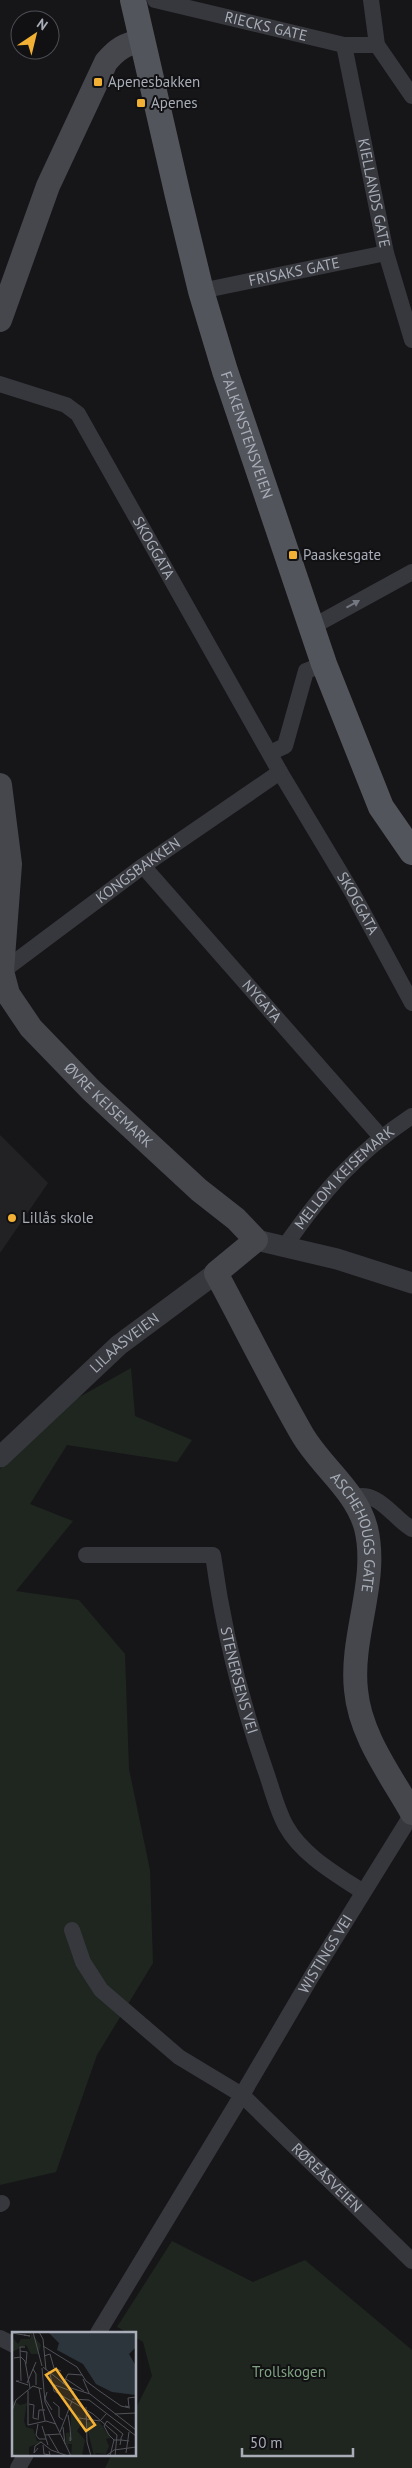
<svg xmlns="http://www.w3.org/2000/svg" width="412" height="2468" viewBox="0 0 412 2468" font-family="'PT Sans',sans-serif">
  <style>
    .built { fill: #222225 }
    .green { fill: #1e261f }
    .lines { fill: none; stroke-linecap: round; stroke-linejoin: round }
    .minor { stroke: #37383d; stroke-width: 16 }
    .tertiary { stroke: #37383d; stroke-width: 21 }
    .secondary { stroke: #45474d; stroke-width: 24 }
    .primary { stroke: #53555c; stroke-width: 26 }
    .oneway { fill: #757881 }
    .poi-dot { fill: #f2b134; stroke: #111113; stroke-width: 2 }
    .labels { text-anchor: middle; stroke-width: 4; stroke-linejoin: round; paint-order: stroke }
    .street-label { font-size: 15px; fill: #a8adb8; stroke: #111113 }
    .poi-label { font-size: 15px; fill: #a8adb8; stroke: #111113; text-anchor: start }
    .park-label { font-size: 15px; fill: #7fa381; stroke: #111113 }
    .inset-road { fill: none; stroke: #505258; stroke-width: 1 }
    .view { fill: #f2b134; fill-opacity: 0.15; stroke: #f2b134; stroke-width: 2.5 }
    .inset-edge { fill: none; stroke: #a8adb8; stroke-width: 2.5 }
  </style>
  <rect width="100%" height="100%" fill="#161618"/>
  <polygon class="built" points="0,1135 48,1183 0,1253"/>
  <g class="green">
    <polygon points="131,1368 135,1416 192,1440 177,1462 67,1445 30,1504 73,1521 16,1591 79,1600 125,1654 129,1769 150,1870 153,1963 97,2055 56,2172 0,2185 0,1469 74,1400"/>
    <polygon points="172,2241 253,2282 305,2260 412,2350 412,2468 105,2468 112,2454 135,2454 135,2410 152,2376 143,2342 135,2337 135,2333 128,2333 117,2327"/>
  </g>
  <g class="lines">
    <g class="minor">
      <path id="s1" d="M 155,0 L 344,45 L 377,45"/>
      <polyline points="371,0 377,45 412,96"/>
      <path id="s2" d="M 344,45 L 386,253 L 412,340"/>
      <path id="s3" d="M 201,291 L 386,253"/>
      <path id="s4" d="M 0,384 L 66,405 L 78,414 L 280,772 L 352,892 L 412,1003"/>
      <polyline points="310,628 412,572"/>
      <polyline points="270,753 285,746 306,671 324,664"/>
      <path id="s5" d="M 143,866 L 381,1137"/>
      <path id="s6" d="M 0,973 L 143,866 L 280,772"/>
      <path id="s7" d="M 285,1246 C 323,1191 356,1153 412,1116"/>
      <path d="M 352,1498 C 377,1488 393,1518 412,1529"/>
      <path id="s8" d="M 86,1555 L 213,1555 C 223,1628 241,1702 266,1772 C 272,1789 277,1810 286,1826 C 302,1855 336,1874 363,1892"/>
      <path id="s9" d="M 72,1930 L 83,1962 L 101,1990 L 179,2057 L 242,2095 L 412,2261"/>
      <polyline points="0,2204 2,2203"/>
      <path id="s10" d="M 98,2333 L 242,2095 L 313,1974 L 412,1814"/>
      <polyline points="0,2338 14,2345"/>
      <polyline points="18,2468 26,2454"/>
    </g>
    <g class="tertiary">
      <polyline points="256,1240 337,1259 412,1283"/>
      <path id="s11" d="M 0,1457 L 119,1345 L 216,1273"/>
    </g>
    <g class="secondary">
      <path d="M 0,320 L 48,186 L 106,62 C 117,49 125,44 141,41"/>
      <path id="s12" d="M 0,785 L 10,864 L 2,971 L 8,994 L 31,1028 L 91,1090 L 199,1190 L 236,1219 L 256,1240 L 216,1273 C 245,1327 272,1382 302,1434 C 321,1467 356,1490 366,1528 C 379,1581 350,1636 356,1690 C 360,1735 390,1774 412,1813"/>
    </g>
    <path class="primary" id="s13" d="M 133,0 L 178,196 L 201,291 L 225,371 L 324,664 L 381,807 L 412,852"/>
  </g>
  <defs><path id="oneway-solid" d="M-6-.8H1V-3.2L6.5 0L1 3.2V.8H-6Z" transform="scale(1.25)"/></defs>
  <use class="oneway" href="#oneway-solid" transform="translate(353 604) rotate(-29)"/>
  <g class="poi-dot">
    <rect x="93" y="77" width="10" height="10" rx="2.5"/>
    <rect x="136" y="98" width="10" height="10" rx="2.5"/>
    <rect x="288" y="550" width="10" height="10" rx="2.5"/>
    <circle cx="12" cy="1218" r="5"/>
  </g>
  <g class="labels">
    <g class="street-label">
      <text dy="5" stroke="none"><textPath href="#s1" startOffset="114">RIECKS GATE</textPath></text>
      <text dy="5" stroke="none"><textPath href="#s2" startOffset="151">KIELLANDS GATE</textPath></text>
      <text dy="5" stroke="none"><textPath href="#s3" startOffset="95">FRISAKS GATE</textPath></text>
      <text dy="5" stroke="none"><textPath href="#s13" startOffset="450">FALKENSTENSVEIEN</textPath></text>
      <text dy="5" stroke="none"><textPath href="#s4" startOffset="238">SKOGGATA</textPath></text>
      <text dy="5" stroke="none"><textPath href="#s6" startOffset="172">KONGSBAKKEN</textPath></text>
      <text dy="5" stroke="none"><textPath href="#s4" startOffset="648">SKOGGATA</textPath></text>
      <text dy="5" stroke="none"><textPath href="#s5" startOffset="180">NYGATA</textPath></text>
      <text dy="5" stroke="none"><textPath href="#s12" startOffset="361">ØVRE KEISEMARK</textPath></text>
      <text dy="5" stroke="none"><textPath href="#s7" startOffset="91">MELLOM KEISEMARK</textPath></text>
      <text dy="5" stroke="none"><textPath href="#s11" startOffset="169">LILAASVEIEN</textPath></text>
      <text dy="5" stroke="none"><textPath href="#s12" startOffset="911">ASCHEHOUGS GATE</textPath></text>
      <text dy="5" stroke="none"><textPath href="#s8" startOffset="255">STENERSENS VEI</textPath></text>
      <text dy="5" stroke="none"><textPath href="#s10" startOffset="442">WISTINGS VEI</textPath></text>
      <text dy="5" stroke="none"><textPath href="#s9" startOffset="362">RØREÅSVEIEN</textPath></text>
    </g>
    <g class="poi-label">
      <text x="108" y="87">Apenesbakken</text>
      <text x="151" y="108">Apenes</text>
      <text x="303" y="560">Paaskesgate</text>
      <text x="22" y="1223">Lillås skole</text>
    </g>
    <g class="park-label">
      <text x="289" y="2377">Trollskogen</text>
    </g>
  </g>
  <g transform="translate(12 2332)">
    <rect width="124" height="124" fill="#161618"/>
    <path d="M 15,0 L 17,0 L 19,1 L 29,13 L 26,22 L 19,22 L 14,13 L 0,20 L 0,5 L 6,12 L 9,7 L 18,7 L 19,3 ZM 0,68 L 8,73 L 15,71 L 12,89 L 14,95 L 21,97 L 25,109 L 32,109 L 17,115 L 17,124 L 0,124 ZM 59,72 L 60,79 L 69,85 L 70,91 L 65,99 L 73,108 L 70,124 L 59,124 L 60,112 L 56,112 L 57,118 L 54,112 L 54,101 L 59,100 ZM 77,90 L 87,90 L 99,106 L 94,107 L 97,114 L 94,122 L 84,121 L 82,124 L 74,91 Z" fill="#1e261f"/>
    <path d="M 36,0 L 124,0 L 123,16 L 117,22 L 124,34 L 124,63 L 100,60 L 84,52 L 71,32 L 45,18 L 47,11 Z" fill="#2c353c"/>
    <path class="inset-road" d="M 21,0 L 30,34M 27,0 L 31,7 L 34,38M 0,1 L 18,4 L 12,3M 31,14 L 65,35 L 74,49 L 86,58 L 109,74 L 118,76M 8,19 L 15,20 L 14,32M 32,24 L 38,22 L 42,36 L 49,39M 2,26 L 9,25 L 13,29 L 18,56M 31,35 L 56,55 L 78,62 L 124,98M 30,36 L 33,70 L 59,124M 21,37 L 24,42 L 24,53M 38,42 L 42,59 L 81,82 L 105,103 L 103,124M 54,47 L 72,59M 71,47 L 77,61M 7,49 L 4,49 L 16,53M 9,49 L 8,15 L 13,15M 15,51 L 24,30M 40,52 L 62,60M 51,52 L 56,42 L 70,43M 27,56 L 33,89M 16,59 L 16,93 L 34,89 L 44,92M 35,60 L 33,67 L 40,78M 60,67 L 77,68 L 124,104M 41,70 L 47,75 L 47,85 L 51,88M 17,72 L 22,73 L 21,86 L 25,87M 113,74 L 117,75 L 116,66 L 124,65M 74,75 L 75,110 L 79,124M 0,79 L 4,68 L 21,54 L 30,57M 103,82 L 124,81M 56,83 L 58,95 L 59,108 L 58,109 L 58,105M 67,86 L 88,89 L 94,82M 26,88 L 27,78 L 33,78M 26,92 L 24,103 L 27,107 L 34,107M 30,94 L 36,113M 51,95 L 53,112M 48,100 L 60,69M 36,102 L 47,121M 33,103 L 48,102M 31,113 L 32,122 L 38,123 L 37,119M 108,113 L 109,108 L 109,106 L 111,102 L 95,89 L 92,94 L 97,103 L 102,108 L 109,108 L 117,109M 26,116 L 22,121 L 23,114 L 29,110 L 39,118 L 56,124M 114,121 L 117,100M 94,124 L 102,118 L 124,115M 98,124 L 102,108"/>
    <path class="view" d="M 44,37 L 83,93 L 74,99 L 34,43 Z"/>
    <rect width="124" height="124" class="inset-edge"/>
  </g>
  <g transform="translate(35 35) rotate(35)"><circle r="24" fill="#111113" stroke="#4d4f55"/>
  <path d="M0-4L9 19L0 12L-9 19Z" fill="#f2b134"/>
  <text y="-8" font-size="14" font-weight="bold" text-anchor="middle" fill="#a8adb8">N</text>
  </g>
  <path d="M242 2448v8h111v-8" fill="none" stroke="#a8adb8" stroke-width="2.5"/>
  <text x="250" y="2448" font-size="15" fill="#a8adb8" stroke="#111113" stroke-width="4" paint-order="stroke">50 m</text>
</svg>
